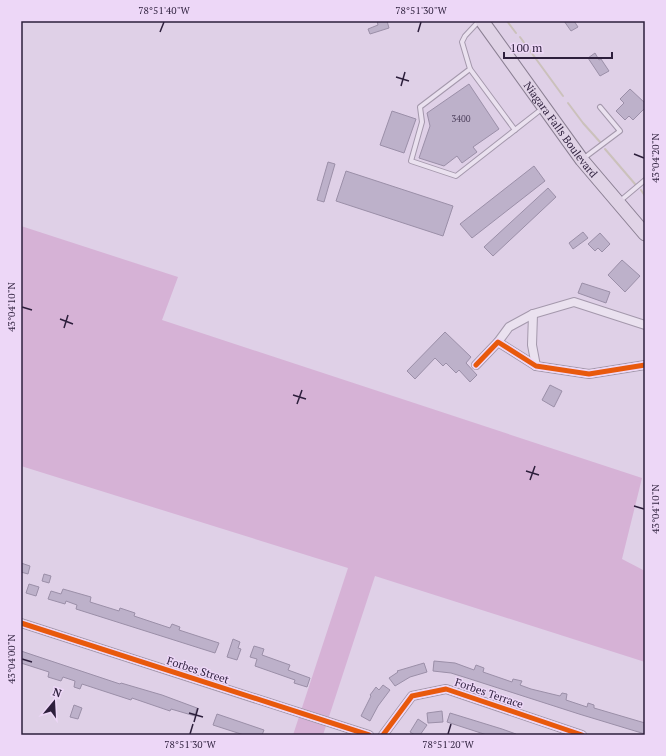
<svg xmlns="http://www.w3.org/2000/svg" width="666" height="756" viewBox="0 0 666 756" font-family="'PT Serif',serif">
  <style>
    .green { fill: #d6b2d6 }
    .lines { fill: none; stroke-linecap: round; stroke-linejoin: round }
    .stream { stroke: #cbc1bb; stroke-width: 2 }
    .building { fill: #bdb1ca; stroke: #9b8fa8 }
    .lane-casing { stroke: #a498ac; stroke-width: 6 }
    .street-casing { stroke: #a498ac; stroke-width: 10 }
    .primary-casing { stroke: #8a7f92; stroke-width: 15 }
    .lane { stroke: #eae1ef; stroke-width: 4 }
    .street { stroke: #eae1ef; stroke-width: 8 }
    .primary { stroke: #e0d3e6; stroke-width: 13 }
    .cycleway-casing { stroke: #edd7f7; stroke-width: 8 }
    .cycleway { stroke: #e8590c; stroke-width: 5 }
    .ticks { fill: none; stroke: #2d1f3c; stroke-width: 1.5 }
    .labels { text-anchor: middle; stroke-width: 3; stroke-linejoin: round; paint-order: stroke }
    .number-label { font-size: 9px; fill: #514460 }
    .street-label { font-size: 11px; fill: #2d1f3c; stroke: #edd7f7 }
    .neatline { fill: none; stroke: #2d1f3c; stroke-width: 1.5 }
    .ticks-label { font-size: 10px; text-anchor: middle; fill: #2d1f3c }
  </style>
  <rect width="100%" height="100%" fill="#dfd0e7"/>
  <polygon class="green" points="21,226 178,277 162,320 642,478 622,559 645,571 645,662 375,576 323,735 293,735 348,568 21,466"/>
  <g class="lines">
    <g class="stream">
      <polyline points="507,21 516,33"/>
      <polyline points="520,37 563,96"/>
      <polyline points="568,103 583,123 600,142"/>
      <polyline points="605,149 635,184"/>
      <polyline points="641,190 645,196"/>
    </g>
  </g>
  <g class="building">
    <polygon points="377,21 387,21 389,28 370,34 368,29 378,25"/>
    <polygon points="564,21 574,21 578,27 571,31"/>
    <polygon points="595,53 599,60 601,59 609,71 600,76 588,58"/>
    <polygon points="469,84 499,129 473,147 477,152 462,163 457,156 444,166 419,158 430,126 427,113"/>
    <polygon points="630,89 645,103 645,108 633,120 629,116 625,120 616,111 624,103 620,99"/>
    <polygon points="392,111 416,119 404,153 380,145"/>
    <polygon points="328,162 335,164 324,202 317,200"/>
    <polygon points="534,166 545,181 472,238 460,224"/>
    <polygon points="346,171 453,206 443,236 336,201"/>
    <polygon points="548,188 556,197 493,256 484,247"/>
    <polygon points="583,232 588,238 573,249 569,243"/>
    <polygon points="600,233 610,244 602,252 598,248 595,251 588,244"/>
    <polygon points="622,260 640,276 625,292 608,275"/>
    <polygon points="582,283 610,292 606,303 578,293"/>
    <polygon points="445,332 471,357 466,363 477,375 470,382 459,370 456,373 446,363 443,366 435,358 415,379 407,371"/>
    <polygon points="550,385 562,391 554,407 542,400"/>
    <polygon points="21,563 30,566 28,574 21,572"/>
    <polygon points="44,574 51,576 49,583 42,581"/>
    <polygon points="29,584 39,587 36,596 26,593"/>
    <polygon points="63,589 91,597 90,602 119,611 120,608 135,613 134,616 170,628 172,624 180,627 179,630 219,643 215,653 76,609 77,605 66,601 65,604 48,599 51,591 61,594"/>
    <polygon points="233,639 240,642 238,648 241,649 237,660 227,657"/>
    <polygon points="254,646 264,649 262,655 290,665 288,670 310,678 307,687 294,683 295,680 255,666 257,659 250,657"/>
    <polygon points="21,651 120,684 121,683 162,695 197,708 195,716 171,709 170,711 132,698 131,700 82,684 80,689 74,687 75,681 63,677 61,681 48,677 49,672 21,663"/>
    <polygon points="434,661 455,663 474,670 476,665 484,668 483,672 512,682 513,679 522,681 520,685 531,689 560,696 562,693 567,694 566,700 587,707 588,703 594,705 594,708 645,723 645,734 579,714 467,678 451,673 433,671"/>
    <polygon points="424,663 427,672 410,677 395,686 389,678 398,672 397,671"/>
    <polygon points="383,685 390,690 378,706 370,721 361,716 371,696 370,695 376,687 379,690"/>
    <polygon points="74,705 82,708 78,719 70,717"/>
    <polygon points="442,711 443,722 428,723 427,713"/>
    <polygon points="450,713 502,729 516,734 516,735 487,735 447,722"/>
    <polygon points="217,714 264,730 262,735 244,735 213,725"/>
    <polygon points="418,719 427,725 420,735 415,735 410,732"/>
  </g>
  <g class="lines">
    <g class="lane-casing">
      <g id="lane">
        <polyline points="479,21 465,36 462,42 470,69 420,107 422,122 411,161 456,176 543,108"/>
        <polyline points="470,69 515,130"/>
        <polyline points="584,158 620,131 600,107"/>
        <polyline points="620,201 645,180"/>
      </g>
    </g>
    <g class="street-casing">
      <g id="street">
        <polyline points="533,314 532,345 536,366"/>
        <polyline points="498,342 509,327 533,314 574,302 645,325"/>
        <polyline points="476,365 498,342 536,366 589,374 645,365"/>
        <polyline points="21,623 369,735"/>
        <polyline points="383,735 412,696 446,689 582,735"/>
      </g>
    </g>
    <g class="primary-casing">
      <g id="primary">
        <path id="s1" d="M 482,21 L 582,160 L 645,234"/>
      </g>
    </g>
    <use href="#lane" class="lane"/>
    <use href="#street" class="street"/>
    <use href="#primary" class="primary"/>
    <g class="cycleway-casing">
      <g id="cycleway">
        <polyline points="476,365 498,342 536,366 589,374 645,365"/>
        <polyline points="21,623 369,735"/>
        <polyline points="383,735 412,696 446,689 582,735"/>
      </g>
    </g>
    <use href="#cycleway" class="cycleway"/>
  </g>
  <path class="ticks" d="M 160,32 L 164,22M 418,32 L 421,22M 396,77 L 409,81M 401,86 L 405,72M 634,154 L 644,158M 22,307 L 32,310M 60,319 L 73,324M 64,328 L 68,315M 293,395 L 306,399M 297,404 L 302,390M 526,471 L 539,475M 530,480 L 535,466M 634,506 L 644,509M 22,659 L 32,662M 189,713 L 203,717M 194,722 L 198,708M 190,734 L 193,724M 448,734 L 451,724"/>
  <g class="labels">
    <g class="number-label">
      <text x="461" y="122">3400</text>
    </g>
    <g class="street-label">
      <text dy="4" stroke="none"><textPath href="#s1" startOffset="134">Niagara Falls Boulevard</textPath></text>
      <text transform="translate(198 670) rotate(18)" y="4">Forbes Street</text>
      <text transform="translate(489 693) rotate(19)" y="4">Forbes Terrace</text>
    </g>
  </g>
  <rect width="666" height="756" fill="none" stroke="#edd7f7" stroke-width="44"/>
  <g transform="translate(54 702) rotate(18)" stroke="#edd7f7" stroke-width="3" paint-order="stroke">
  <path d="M0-3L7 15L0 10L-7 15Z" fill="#2d1f3c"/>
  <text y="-6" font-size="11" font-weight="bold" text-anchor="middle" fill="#2d1f3c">N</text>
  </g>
  <path d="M504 52v6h108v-6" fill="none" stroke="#2d1f3c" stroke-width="2"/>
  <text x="510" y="52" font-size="12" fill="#2d1f3c" stroke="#edd7f7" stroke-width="3" paint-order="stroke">100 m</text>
  <rect x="22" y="22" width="622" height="712" class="neatline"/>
  <g class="ticks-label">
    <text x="164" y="14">78°51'40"W</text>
    <text x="421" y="14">78°51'30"W</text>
    <text transform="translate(655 158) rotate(-90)" y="4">43°04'20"N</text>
    <text transform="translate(11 307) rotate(-90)" y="4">43°04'10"N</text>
    <text transform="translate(655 509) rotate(-90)" y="4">43°04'10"N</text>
    <text transform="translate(11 659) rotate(-90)" y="4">43°04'00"N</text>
    <text x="190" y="748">78°51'30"W</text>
    <text x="448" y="748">78°51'20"W</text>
  </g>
</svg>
